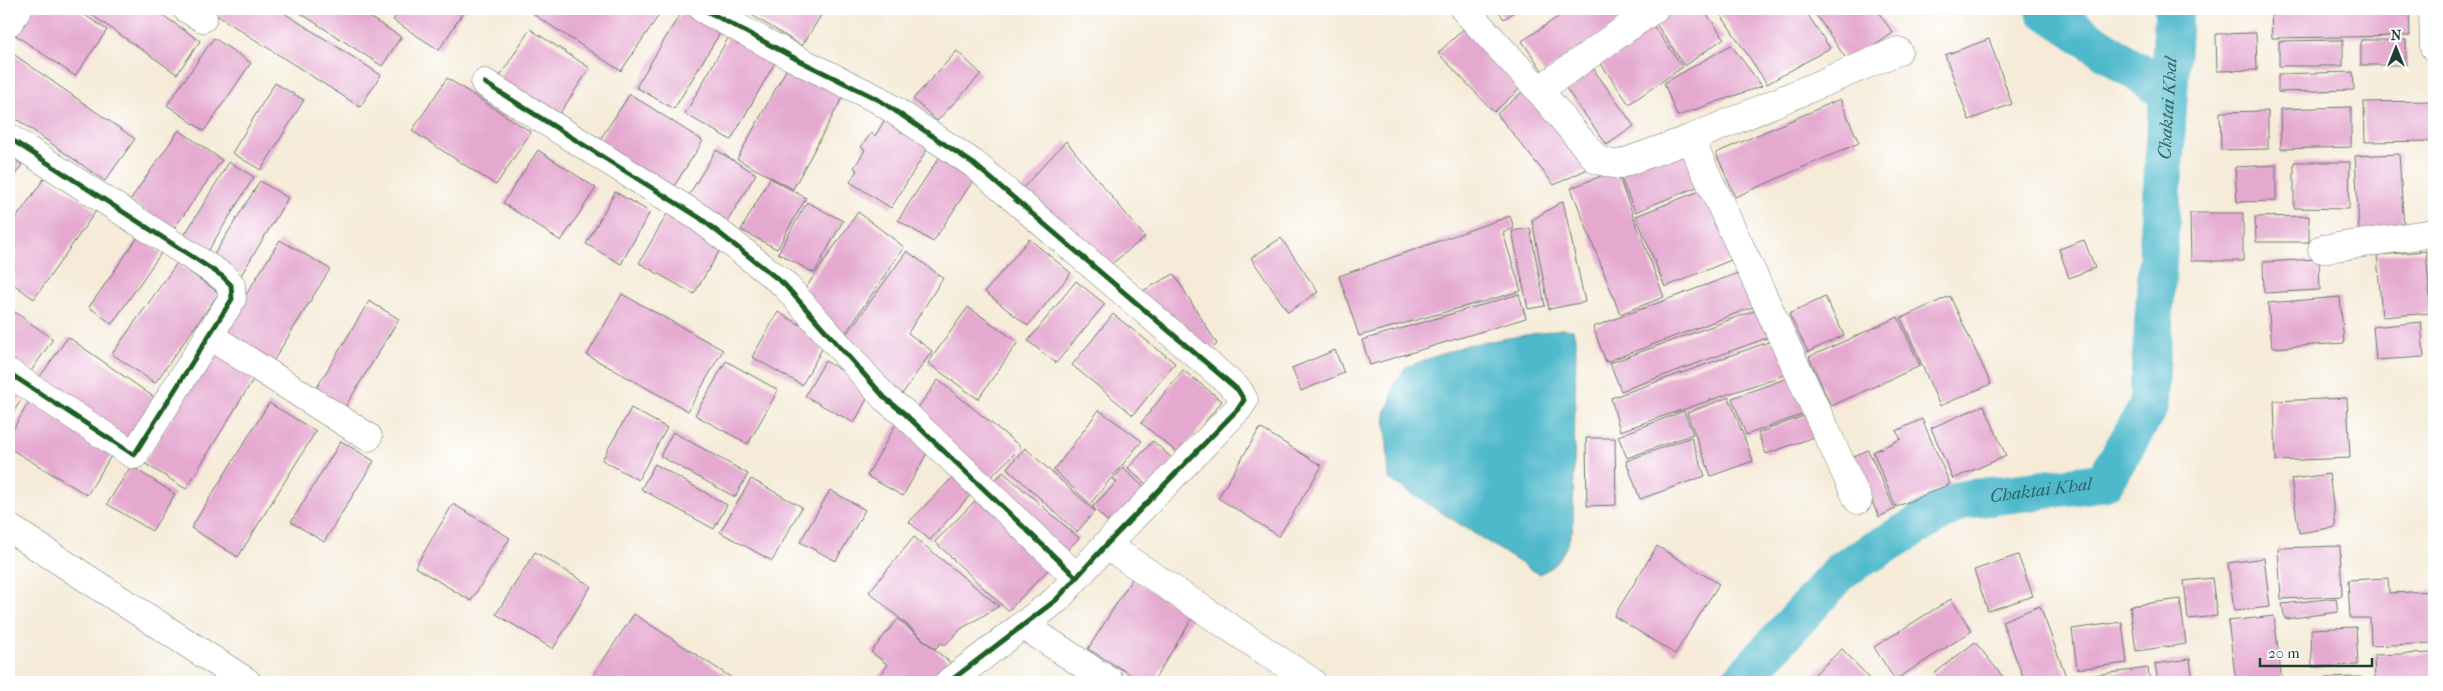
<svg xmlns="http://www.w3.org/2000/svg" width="2443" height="691" viewBox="0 0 2443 691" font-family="'IM FELL French Canon',serif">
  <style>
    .water { fill: #4fb9cc; stroke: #377b80 }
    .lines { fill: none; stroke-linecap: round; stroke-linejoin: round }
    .canal { stroke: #4fb9cc; stroke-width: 39 }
    .building { fill: #e5a9d0 }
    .minor-casing { stroke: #6a7a6d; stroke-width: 29 }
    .minor { stroke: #fff; stroke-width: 28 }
    .cycleway-casing { stroke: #fff; stroke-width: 8 }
    .cycleway { stroke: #1b5e20; stroke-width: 5 }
    .labels { text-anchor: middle; stroke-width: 4; stroke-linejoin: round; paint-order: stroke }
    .water-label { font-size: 18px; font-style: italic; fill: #2d6262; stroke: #fff }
  </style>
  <rect width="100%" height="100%" fill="#fff"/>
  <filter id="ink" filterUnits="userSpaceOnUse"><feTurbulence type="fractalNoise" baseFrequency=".02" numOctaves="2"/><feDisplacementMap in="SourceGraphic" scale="10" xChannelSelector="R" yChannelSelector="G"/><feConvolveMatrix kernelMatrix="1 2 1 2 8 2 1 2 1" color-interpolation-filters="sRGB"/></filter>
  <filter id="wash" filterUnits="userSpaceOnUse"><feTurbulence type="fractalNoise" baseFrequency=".0096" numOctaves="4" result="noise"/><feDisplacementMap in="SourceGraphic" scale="20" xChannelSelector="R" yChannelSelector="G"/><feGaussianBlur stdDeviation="1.12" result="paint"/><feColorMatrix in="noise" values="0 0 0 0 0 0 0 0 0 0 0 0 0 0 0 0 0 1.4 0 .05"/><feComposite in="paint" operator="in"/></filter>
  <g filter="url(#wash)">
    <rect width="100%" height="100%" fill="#f5ebd8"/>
    <path class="water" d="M 1562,329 L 1573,330 L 1576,341 L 1573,528 C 1566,548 1560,567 1538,574 L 1389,479 L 1385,410 L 1390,403 L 1395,383 L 1406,367 L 1467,345 Z"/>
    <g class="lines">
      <g class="canal">
        <polyline points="2044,9 2168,93"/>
        <path id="s1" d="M 1740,682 L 1843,569 L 1961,500 L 2104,482 L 2148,408 L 2174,9"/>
      </g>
    </g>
    <g id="blocks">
      <g class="building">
        <polygon points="32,9 76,9 107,30 75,76 14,34"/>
        <polygon points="83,9 154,9 200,41 177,74"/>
        <polygon points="207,9 278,9 381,75 360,107"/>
        <polygon points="294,9 357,9 401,37 382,66"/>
        <polygon points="400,9 465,9 439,50 393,20"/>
        <polygon points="536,9 663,9 621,71 533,14"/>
        <polygon points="683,9 691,9 723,28 674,109 636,87"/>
        <polygon points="742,9 825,9 802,46"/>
        <polygon points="1497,9 1519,9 1504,19"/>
        <polygon points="1570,9 1638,9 1544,73 1522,41"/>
        <polygon points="1659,9 1703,9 1724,38 1685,66 1650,15"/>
        <polygon points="1717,9 1804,9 1830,48 1767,84"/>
        <polygon points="1812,9 1876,9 1893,33 1849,63"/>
        <polygon points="2271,9 2409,9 2410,36 2272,38"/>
        <polygon points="1647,17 1683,67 1629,104 1594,54"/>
        <polygon points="1470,23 1526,83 1494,112 1438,53"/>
        <polygon points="530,29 590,68 554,122 495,84"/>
        <polygon points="731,33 777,59 731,140 685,114"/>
        <polygon points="2256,33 2257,70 2217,71 2216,34"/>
        <polygon points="214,38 251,63 204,131 167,105"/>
        <polygon points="1989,39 2012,104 1969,120 1945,55"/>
        <polygon points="2343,40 2343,66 2279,66 2279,41"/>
        <rect x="2361" y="40" width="45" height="25"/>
        <polygon points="1731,45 1762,86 1677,116 1664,83"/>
        <polygon points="9,51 135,139 105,181 9,114"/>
        <polygon points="957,51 981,74 937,121 913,99"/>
        <polygon points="1587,60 1634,126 1607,145 1559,79"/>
        <polygon points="791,61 846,91 793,189 737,159"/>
        <polygon points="2353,72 2354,90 2278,92 2278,74"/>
        <polygon points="447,78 531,132 496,185 412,131"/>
        <polygon points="275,83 304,100 261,170 232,153"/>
        <polygon points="1529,86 1596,165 1554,185 1497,114"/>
        <polygon points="630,94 703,141 669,194 595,147"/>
        <polygon points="1840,99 1859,143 1735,197 1716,153"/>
        <polygon points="2434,101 2434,141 2365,142 2364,102"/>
        <polygon points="2351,107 2351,147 2281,149 2280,109"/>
        <polygon points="2268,111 2268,149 2221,150 2220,112"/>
        <polygon points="889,113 933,140 891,208 850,182 857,170 854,168 865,150 861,147 871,133 875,136"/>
        <polygon points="179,130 222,160 173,230 130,200"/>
        <polygon points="1066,141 1145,237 1105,269 1018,193"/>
        <polygon points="1682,145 1699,186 1635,212 1618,171"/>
        <polygon points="538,150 596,188 561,241 503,203"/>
        <polygon points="716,150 756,174 727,222 687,198"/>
        <polygon points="944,150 978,173 933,242 898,220"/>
        <polygon points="2399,154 2404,229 2359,232 2355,156"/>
        <polygon points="9,156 22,165 9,183"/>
        <polygon points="229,162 254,177 208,251 184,236"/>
        <polygon points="2294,162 2350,162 2349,209 2294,208"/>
        <polygon points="2276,165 2276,201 2237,202 2235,167"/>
        <polygon points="1616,170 1664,297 1620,314 1571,188"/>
        <polygon points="46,176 96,211 34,299 9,281 9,228"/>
        <polygon points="770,178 806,198 777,249 741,230"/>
        <polygon points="260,181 288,198 241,275 212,258"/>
        <polygon points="1707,188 1736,258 1665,287 1636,216"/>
        <polygon points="615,192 650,212 621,264 586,244"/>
        <polygon points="1563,201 1585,302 1549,309 1532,220"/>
        <polygon points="807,202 843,221 814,273 778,253"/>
        <polygon points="858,212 904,247 842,338 805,289"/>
        <polygon points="2190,213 2243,213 2243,261 2191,261"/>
        <polygon points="667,214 723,245 694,294 639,263"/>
        <polygon points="1510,216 1514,228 1503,233 1521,291 1359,336 1339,276"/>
        <polygon points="2309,216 2309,242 2256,242 2255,217"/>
        <polygon points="1530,228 1545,306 1528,309 1512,231"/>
        <polygon points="138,237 161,253 112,324 89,307"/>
        <polygon points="1281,238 1318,292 1288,312 1251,258"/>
        <polygon points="1029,239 1071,273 1028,326 985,292"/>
        <polygon points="280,240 330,269 272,363 222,333"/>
        <polygon points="2084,240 2095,268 2069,278 2059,249"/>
        <polygon points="907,251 943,278 908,333 932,351 898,400 843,339"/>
        <polygon points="2426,251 2431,313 2382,317 2377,255"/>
        <polygon points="2319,259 2320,290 2264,293 2263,262"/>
        <polygon points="177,263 219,293 155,383 112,354"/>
        <polygon points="1749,269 1761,304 1606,362 1593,327"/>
        <polygon points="1174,274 1217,344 1205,355 1135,295"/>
        <polygon points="1076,281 1105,304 1056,363 1028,341"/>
        <polygon points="622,294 723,350 688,411 587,355"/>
        <polygon points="1519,294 1526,318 1370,365 1362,340"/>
        <polygon points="1950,296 1991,384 1940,406 1901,318"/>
        <polygon points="1825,297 1844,335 1808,352 1789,314"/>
        <polygon points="2340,297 2344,343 2272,348 2268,303"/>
        <polygon points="369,301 399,319 345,407 316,389"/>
        <polygon points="968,307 1018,342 978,399 928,363"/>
        <polygon points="1765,307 1775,335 1621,391 1610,363"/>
        <polygon points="9,308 53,339 27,377 9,364"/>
        <polygon points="778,312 827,340 802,385 752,357"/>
        <polygon points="1113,314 1175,363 1133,415 1072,365"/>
        <polygon points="1898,317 1920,366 1831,406 1809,357"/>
        <polygon points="2421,322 2424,357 2376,360 2373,327"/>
        <polygon points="68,337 158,400 130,441 39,378"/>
        <polygon points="1777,339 1790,373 1620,431 1611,398"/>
        <polygon points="1335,350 1344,373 1301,391 1292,368"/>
        <polygon points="213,353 254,378 186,489 144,463"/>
        <polygon points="726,361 778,390 748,444 695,415"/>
        <polygon points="825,361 873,388 854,423 805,396"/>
        <polygon points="1183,370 1222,401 1179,454 1141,423"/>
        <polygon points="1796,375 1809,412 1746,435 1732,398"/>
        <polygon points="938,380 1021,447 986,482 912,416"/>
        <polygon points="9,384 25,394 9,419"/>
        <polygon points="32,397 116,448 87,495 9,448 9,436"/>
        <polygon points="1729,397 1753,461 1711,476 1687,413"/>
        <polygon points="2347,398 2350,458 2276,461 2274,401"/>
        <polygon points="269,403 316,431 238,557 191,528"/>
        <polygon points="1984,405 2006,456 1953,479 1931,428"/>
        <polygon points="631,408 667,428 638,480 602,460"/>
        <polygon points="1099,410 1142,441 1090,504 1054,470"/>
        <polygon points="1684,411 1693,434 1627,458 1618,436"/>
        <polygon points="1809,414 1817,436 1766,454 1758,433"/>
        <polygon points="1922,419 1950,484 1896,507 1873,452 1901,439 1896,431"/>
        <polygon points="896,424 932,444 903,496 867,476"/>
        <polygon points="1260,428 1322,466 1279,536 1218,498"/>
        <polygon points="673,432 748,474 735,497 660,456"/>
        <polygon points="1691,437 1705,476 1640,499 1626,461"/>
        <polygon points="1586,438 1615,438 1616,505 1587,506"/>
        <polygon points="341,441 374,461 324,542 291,522"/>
        <polygon points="1153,441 1174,460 1149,487 1128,468"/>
        <polygon points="1025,448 1095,511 1077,532 1007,468"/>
        <polygon points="1868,450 1895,509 1879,517 1852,457"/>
        <polygon points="655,464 727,505 714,529 641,489"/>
        <polygon points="131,466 175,494 152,531 107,504"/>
        <polygon points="1123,468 1148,491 1114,527 1092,507 1117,482 1113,479"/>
        <polygon points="1003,472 1079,538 1008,611 935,542"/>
        <polygon points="956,474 975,490 930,540 909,522"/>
        <polygon points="2329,474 2336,527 2299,533 2291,479"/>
        <polygon points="751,479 802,507 772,561 720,532"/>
        <polygon points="830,490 865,510 836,561 800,542"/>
        <polygon points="453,504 510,538 471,601 415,567"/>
        <polygon points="914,537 999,606 961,629 945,645 941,643 935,649 869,592"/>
        <polygon points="1657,546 1719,584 1675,654 1614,616"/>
        <polygon points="2340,546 2342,596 2281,599 2278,548"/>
        <polygon points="535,552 591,586 553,649 496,614"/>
        <polygon points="2018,555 2033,596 1988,611 1974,570"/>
        <polygon points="2264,558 2270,607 2234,611 2228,563"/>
        <polygon points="2212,578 2217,616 2188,619 2184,581"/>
        <polygon points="2388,578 2389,593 2434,591 2434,643 2371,646 2370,618 2350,618 2348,580"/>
        <polygon points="1132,579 1193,617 1153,682 1143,682 1088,649"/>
        <polygon points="2336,598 2338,612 2285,619 2282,604"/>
        <polygon points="1951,599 1972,631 1895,680 1874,647"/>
        <polygon points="2180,599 2186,644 2136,651 2130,606"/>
        <polygon points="2040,606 2068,682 2025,682 2002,621"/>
        <polygon points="634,614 738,682 600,682 592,677"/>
        <polygon points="2274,616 2282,682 2236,682 2228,621"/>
        <polygon points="898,619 952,664 937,682 875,682 888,665 871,652"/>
        <polygon points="2122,622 2127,663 2077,669 2072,629"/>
        <polygon points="2356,627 2358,665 2312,667 2311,629"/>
        <polygon points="1975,642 2007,682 1943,682 1935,673"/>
        <polygon points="1842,649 1873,682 1810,682 1808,680"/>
        <polygon points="2434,653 2434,682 2375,682 2374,655"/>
        <polygon points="2190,659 2193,682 2158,682 2155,664"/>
        <polygon points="2148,668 2150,682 2088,682 2087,676"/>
        <polygon points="2361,677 2361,682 2325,682 2325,678"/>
      </g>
    </g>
  </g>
  <g filter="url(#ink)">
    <use href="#blocks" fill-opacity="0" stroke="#6a7a6d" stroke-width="1"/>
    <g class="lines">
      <g class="minor-casing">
        <g id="minor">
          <polyline points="187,9 203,18"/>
          <polyline points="703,9 800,61 879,100 974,164 1238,390 1244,400 1238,409 1106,545 1056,600 949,682"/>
          <polyline points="1464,9 1539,90 1597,160 1617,165 1690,139 1898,51"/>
          <polyline points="2433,9 2434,47"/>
          <polyline points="9,22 18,9"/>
          <polyline points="485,83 700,218 784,284 885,398 904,413 1076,577"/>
          <polyline points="1539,90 1654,9"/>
          <polyline points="9,138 222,276 231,285 232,299 134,455 9,373"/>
          <polyline points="1690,139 1858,500"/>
          <polyline points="2322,249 2434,233"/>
          <polyline points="208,335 368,437"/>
          <polyline points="9,528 247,682"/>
          <polyline points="1106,545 1312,682"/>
          <polyline points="1023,625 1110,682"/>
        </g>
      </g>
      <use href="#minor" class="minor"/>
      <g class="cycleway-casing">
        <g id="cycleway">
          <polyline points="703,9 800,61 879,100 974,164 1238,390 1244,400 1238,409 1106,545 1056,600 949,682"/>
          <polyline points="485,83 700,218 784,284 885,398 904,413 1076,577"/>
          <polyline points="9,138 222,276 231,285 232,299 134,455 9,373"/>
        </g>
      </g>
      <use href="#cycleway" class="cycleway"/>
    </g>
  </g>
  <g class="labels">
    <g class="water-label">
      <text dy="6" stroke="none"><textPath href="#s1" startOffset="820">Chaktai Khal</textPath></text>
      <text dy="6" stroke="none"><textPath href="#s1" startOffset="370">Chaktai Khal</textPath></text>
    </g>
  </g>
  <rect width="2443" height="691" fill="none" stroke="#fff" stroke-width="30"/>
  <g transform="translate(2396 48)" stroke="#ffffff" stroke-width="4" paint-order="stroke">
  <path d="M0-4L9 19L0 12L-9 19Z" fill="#1f3d34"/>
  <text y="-8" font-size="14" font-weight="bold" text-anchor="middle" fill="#1f3d34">N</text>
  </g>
  <path d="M2260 658v8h112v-8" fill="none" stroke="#1f3d34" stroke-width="2.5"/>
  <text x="2268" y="658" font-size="15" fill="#1f3d34" stroke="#ffffff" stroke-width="4" paint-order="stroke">20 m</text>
</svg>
